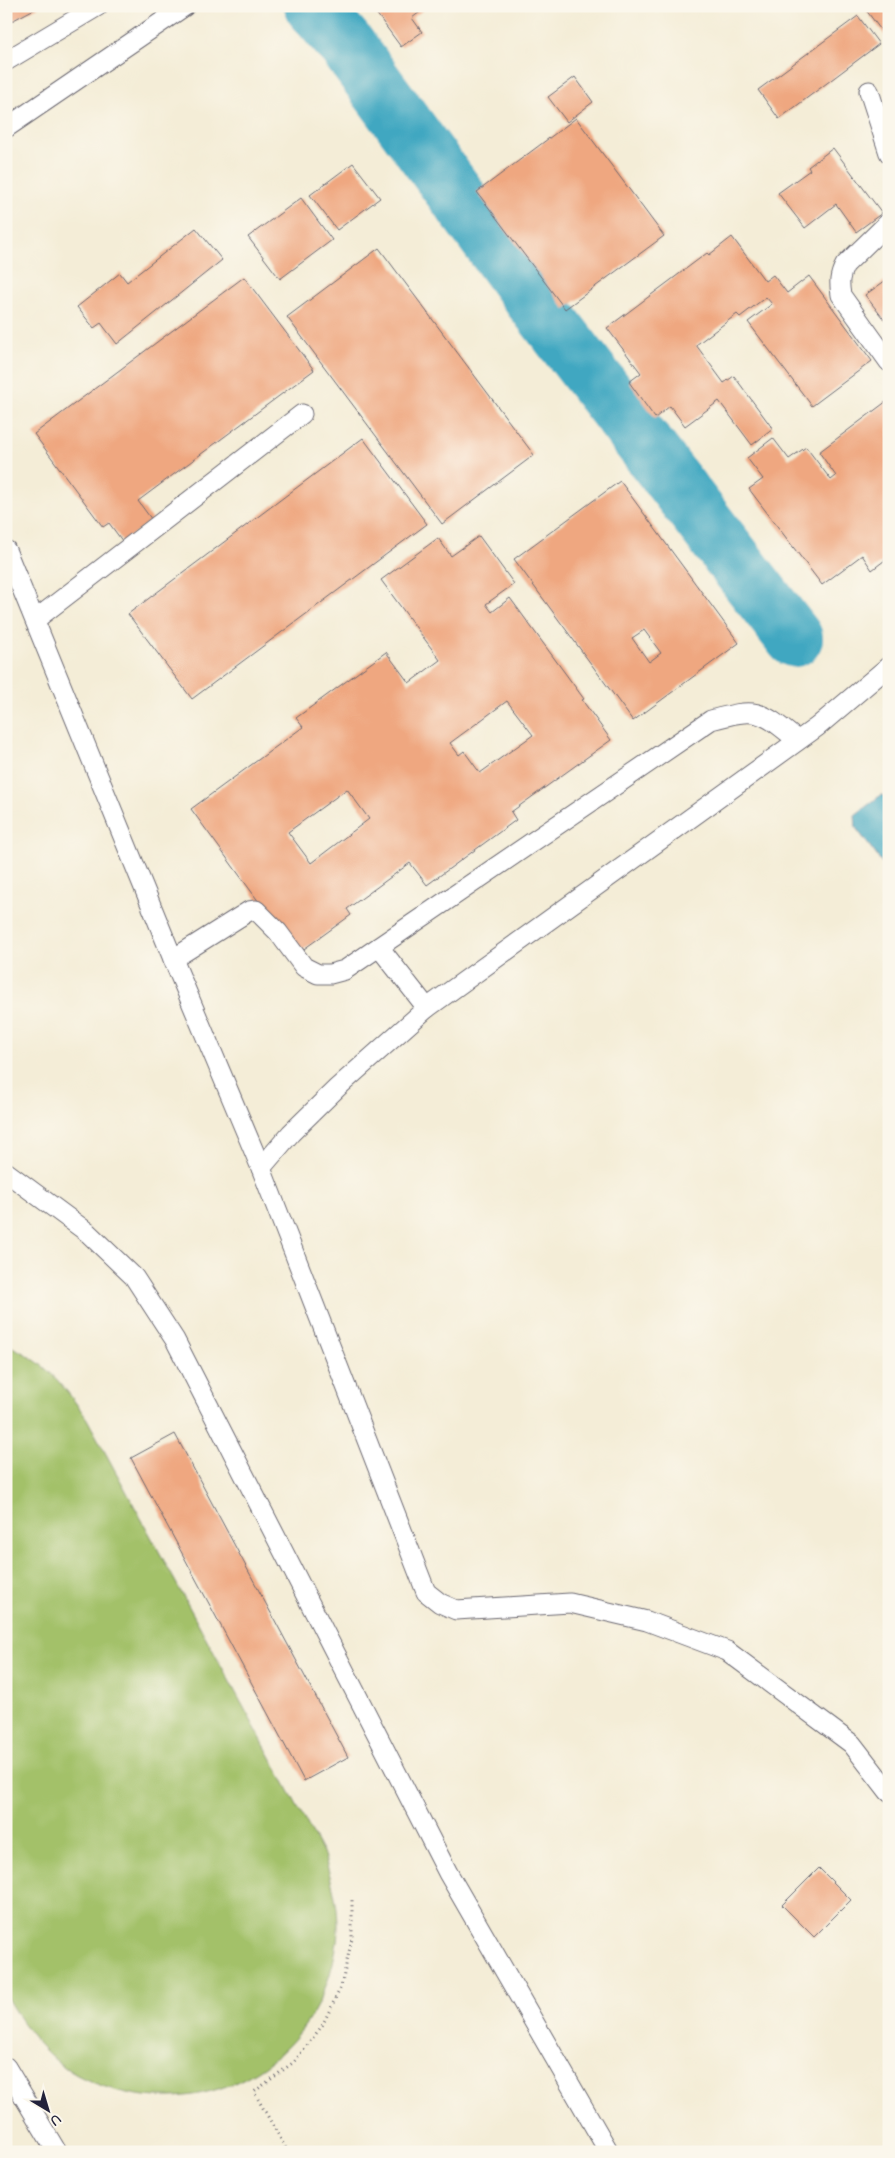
<svg xmlns="http://www.w3.org/2000/svg" width="895" height="2158" viewBox="0 0 895 2158" font-family="'Comic Neue',sans-serif">
  <style>
    .green { fill: #a3c169; stroke: #627252 }
    .water { fill: #41a7c1; stroke: #32647e }
    .lines { fill: none; stroke-linecap: round; stroke-linejoin: round }
    .river { stroke: #41a7c1; stroke-width: 58 }
    .building { fill: #efa780; fill-rule: evenodd }
    .lane-casing { stroke: #6c6972; stroke-width: 21 }
    .path { stroke: #6c6972; stroke-width: 3; stroke-dasharray: 1 4; stroke-linecap: butt }
    .lane { stroke: #fff; stroke-width: 19 }
  </style>
  <rect width="100%" height="100%" fill="#fbf7ec"/>
  <filter id="ink" filterUnits="userSpaceOnUse"><feTurbulence type="fractalNoise" baseFrequency=".02" numOctaves="2"/><feDisplacementMap in="SourceGraphic" scale="10" xChannelSelector="R" yChannelSelector="G"/><feConvolveMatrix kernelMatrix="1 2 1 2 8 2 1 2 1" color-interpolation-filters="sRGB"/></filter>
  <filter id="wash" filterUnits="userSpaceOnUse"><feTurbulence type="fractalNoise" baseFrequency=".0096" numOctaves="4" result="noise"/><feDisplacementMap in="SourceGraphic" scale="20" xChannelSelector="R" yChannelSelector="G"/><feGaussianBlur stdDeviation="1.12" result="paint"/><feColorMatrix in="noise" values="0 0 0 0 0 0 0 0 0 0 0 0 0 0 0 0 0 1.4 0 .05"/><feComposite in="paint" operator="in"/></filter>
  <g filter="url(#wash)">
    <rect width="100%" height="100%" fill="#f4edd7"/>
    <path class="green" d="M 6,1344 C 46,1362 63,1384 87,1419 L 324,1855 C 332,1883 341,1911 337,1941 C 321,2067 197,2132 83,2078 C 50,2063 23,2027 6,1996 Z"/>
    <polygon class="water" points="881,795 889,797 889,872 856,828 855,815"/>
    <g class="lines">
      <polyline class="river" points="313,6 347,46 534,301 794,638"/>
    </g>
    <g id="blocks">
      <g class="building">
        <polygon points="6,6 40,6 6,24"/>
        <polygon points="371,6 428,6 412,18 422,32 401,47"/>
        <polygon points="863,6 889,6 889,41"/>
        <polygon points="858,16 879,44 779,119 758,90"/>
        <polygon points="575,77 593,102 567,122 548,97"/>
        <polygon points="576,118 664,236 565,309 477,192"/>
        <polygon points="833,148 882,213 856,232 836,204 805,228 778,193 810,170 808,167"/>
        <polygon points="353,163 380,198 337,230 310,195"/>
        <polygon points="301,198 332,240 280,279 248,237"/>
        <polygon points="196,228 222,260 117,344 101,323 94,328 77,307 120,273 127,282"/>
        <polygon points="732,237 765,281 773,275 787,293 809,276 872,361 812,406 748,322 772,304 766,297 740,317 737,314 696,345 724,383 734,376 773,429 752,445 719,401 685,426 670,406 655,418 629,382 641,373 607,328 707,253 709,255"/>
        <polygon points="379,248 534,455 442,524 287,317"/>
        <polygon points="244,277 314,370 138,501 152,520 123,542 109,523 103,527 34,434"/>
        <polygon points="889,278 889,326 865,295"/>
        <polygon points="887,401 889,403 889,557 872,570 862,555 822,585 749,489 763,479 747,458 773,438 789,459 806,447 831,480 836,476 819,452"/>
        <polygon points="363,438 427,524 192,699 128,614"/>
        <path d="M 620,481 L 739,643 L 633,721 L 514,559 ZM 644,630 L 661,653 L 649,662 L 632,638 Z"/>
        <path d="M 479,536 L 514,584 L 486,604 L 492,612 L 510,598 L 584,699 L 582,700 L 611,740 L 511,812 L 516,820 L 427,885 L 410,863 L 347,909 L 351,915 L 297,954 L 191,809 L 303,727 L 296,718 L 386,652 L 409,683 L 440,660 L 381,580 L 438,538 L 451,556 ZM 507,701 L 533,735 L 480,773 L 464,751 L 459,755 L 450,743 ZM 347,789 L 369,819 L 311,863 L 288,832 Z"/>
        <polygon points="175,1434 348,1757 304,1781 131,1458"/>
        <polygon points="819,1868 851,1900 814,1937 782,1905"/>
      </g>
    </g>
  </g>
  <g filter="url(#ink)">
    <use href="#blocks" fill-opacity="0" stroke="#6c6972" stroke-width="1"/>
    <g class="lines">
      <g class="lane-casing">
        <g id="lane">
          <polyline points="6,61 98,6"/>
          <polyline points="869,91 889,153"/>
          <polyline points="6,128 185,6"/>
          <path d="M 889,222 L 845,265 C 839,276 839,283 841,295 L 889,362"/>
          <polyline points="6,550 173,959 261,1168 426,1592 440,1603 456,1610 570,1603 647,1621 727,1651 852,1744 889,1792"/>
          <polyline points="35,620 302,414"/>
          <polyline points="379,947 427,1008"/>
          <path d="M 173,959 L 249,911 L 256,910 L 278,932 L 304,967 L 318,974 L 330,974 L 345,970 L 711,720 C 758,707 760,710 797,740"/>
          <polyline points="261,1168 291,1133 337,1088 427,1008 817,727 889,666"/>
          <polyline points="6,1172 87,1232 134,1277 175,1340 448,1873 609,2152"/>
          <polyline points="6,2067 57,2152"/>
        </g>
      </g>
      <polyline class="path" points="288,2152 254,2092 294,2062 322,2026 341,1987 352,1939 352,1898"/>
      <use href="#lane" class="lane"/>
    </g>
  </g>
  <rect width="895" height="2158" fill="none" stroke="#fbf7ec" stroke-width="25"/>
  <g transform="translate(48 2110) rotate(142)" stroke="#fbf7ec" stroke-width="4" paint-order="stroke">
  <path d="M0-4L9 19L0 12L-9 19Z" fill="#22223b"/>
  <text y="-8" font-size="14" font-weight="bold" text-anchor="middle" fill="#22223b">U</text>
  </g>
</svg>
